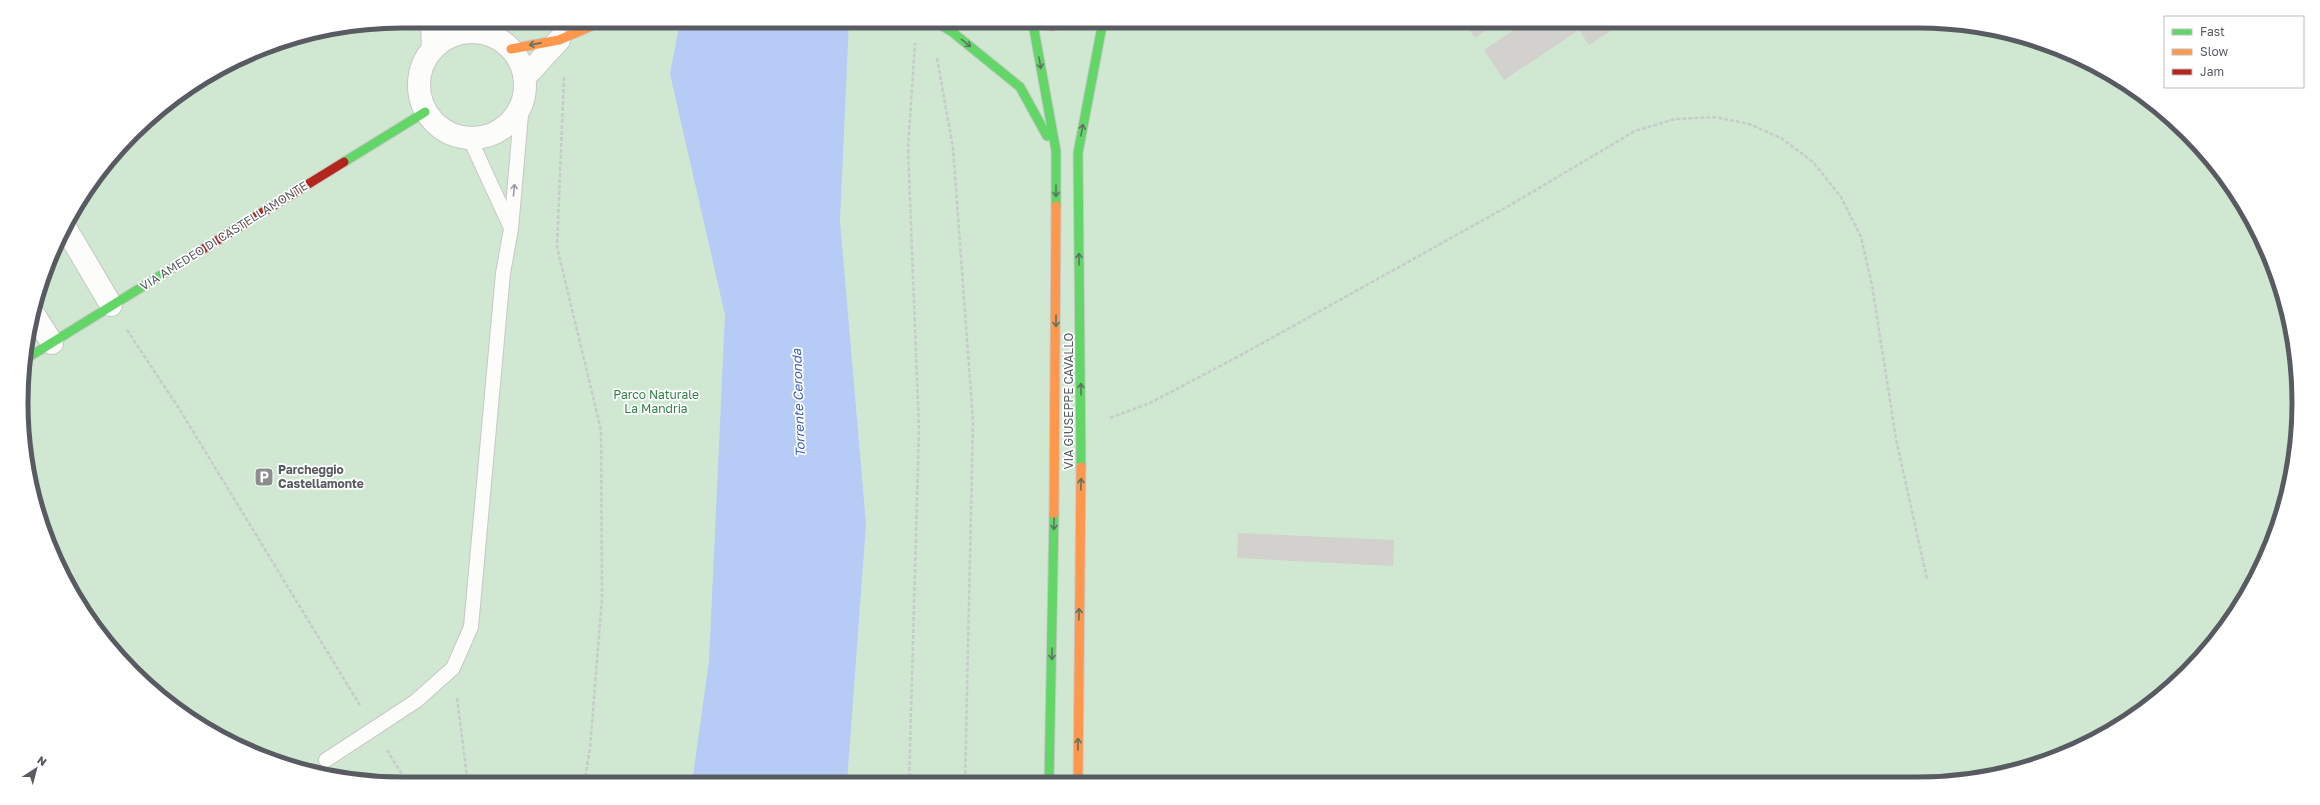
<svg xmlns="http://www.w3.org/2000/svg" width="2320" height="805" viewBox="0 0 2320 805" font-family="'Golos Text',sans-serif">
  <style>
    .green { fill: #d0e8d2 }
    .water { fill: #b6ccf7 }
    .building { fill: #d2d1cd }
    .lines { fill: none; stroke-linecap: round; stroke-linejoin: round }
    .lane-casing { stroke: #c7c7c6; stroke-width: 16 }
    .street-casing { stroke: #c7c7c6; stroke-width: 24 }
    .fast-casing { stroke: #c9c9c9; stroke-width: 11 }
    .slow-casing { stroke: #c9c9c9; stroke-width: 11 }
    .jam-casing { stroke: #c9c9c9; stroke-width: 11 }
    .path { stroke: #c6ccca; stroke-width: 2.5; stroke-dasharray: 4 2; stroke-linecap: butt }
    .lane { stroke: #fcfcfb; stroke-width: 14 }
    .street { stroke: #fcfcfb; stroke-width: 22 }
    .fast { stroke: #63d668; stroke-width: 9 }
    .slow { stroke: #ff974d; stroke-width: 9 }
    .jam { stroke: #b3261e; stroke-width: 9 }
    .oneway { stroke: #5b7463 }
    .oneway2 { stroke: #9a9b9f }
    .labels { text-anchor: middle; stroke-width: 3.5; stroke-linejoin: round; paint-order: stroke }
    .street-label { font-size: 12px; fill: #595b62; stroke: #fff }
    .park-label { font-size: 12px; fill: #2f8346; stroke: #fff }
    .poi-label { font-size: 12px; font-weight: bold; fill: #595b62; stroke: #fff; text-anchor: start }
    .water-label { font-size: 13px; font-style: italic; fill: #3c61c8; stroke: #fff }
    .rim { fill: none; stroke: #595b62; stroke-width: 5 }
  </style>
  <rect width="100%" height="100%" fill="#eaeae3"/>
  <polygon class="green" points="403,21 1917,21 2016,34 2086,60 2150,100 2204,151 2248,212 2279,280 2296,352 2298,427 2286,501 2248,593 2169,689 2086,745 1968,781 403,784 304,771 190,720 133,672 85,615 34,501 22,428 24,353 60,234 100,170 151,116 257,50 328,28"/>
  <polygon class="water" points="680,21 849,21 840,221 866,524 847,783 692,783 709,661 725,315 670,74"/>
  <g class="building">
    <polygon points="1464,21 1500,21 1475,38"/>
    <polygon points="1527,21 1626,21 1589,45 1579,30 1504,80 1484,50"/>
    <polygon points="1238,533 1394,540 1393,566 1237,558"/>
  </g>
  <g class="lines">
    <g class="lane-casing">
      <g id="lane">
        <polyline points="470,139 511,228"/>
        <polyline points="326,760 416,701 453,668 471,627 503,273 511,229 522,103"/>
      </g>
    </g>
    <g class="street-casing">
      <g id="street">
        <polyline points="432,21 433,48"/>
        <circle cx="472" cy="85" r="53"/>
        <polyline points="525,77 559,40"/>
        <polyline points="65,227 111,305"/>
        <polyline points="35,316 52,343"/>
      </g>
    </g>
    <g class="fast-casing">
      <g id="fast">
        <polyline points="934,21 951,31 1020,87 1047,136"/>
        <polyline points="1033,24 1056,151 1056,206"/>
        <polyline points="344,162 425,112"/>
        <polyline points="24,360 200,251"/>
        <polyline points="1081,467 1078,153 1103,21"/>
        <polyline points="1049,783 1054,514"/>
      </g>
    </g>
    <g class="slow-casing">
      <g id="slow">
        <polyline points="1024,21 1053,26 1076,21"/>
        <polyline points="511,49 559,40 596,24 617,21"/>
        <polyline points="1054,514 1056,206"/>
        <polyline points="1078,783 1081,467"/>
      </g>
    </g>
    <g class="jam-casing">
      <polyline id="jam" points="200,251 344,162"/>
    </g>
    <g class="path">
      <polyline points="937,58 953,148 973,421 965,783"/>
      <polyline points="564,77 557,247 601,430 602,598 590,748 584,784"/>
      <polyline points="127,330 180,410 361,707"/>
      <polyline points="1110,418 1150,403 1241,355 1512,204 1635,131 1675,119 1715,117 1749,124 1781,138 1813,162 1841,197 1861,237 1872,285 1896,439 1927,579"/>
      <polyline points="457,698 468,784"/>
      <polyline points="387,750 408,784"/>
      <polyline points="909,783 919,430 908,148 915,43"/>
    </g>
    <use href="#lane" class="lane"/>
    <use href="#street" class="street"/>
    <use href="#fast" class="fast"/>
    <use href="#slow" class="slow"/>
    <use href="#jam" class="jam"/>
  </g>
  <defs><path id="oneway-shaft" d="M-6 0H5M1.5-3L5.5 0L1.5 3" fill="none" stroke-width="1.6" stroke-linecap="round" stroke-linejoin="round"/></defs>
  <g class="oneway">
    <use href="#oneway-shaft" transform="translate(966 43) rotate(39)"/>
    <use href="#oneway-shaft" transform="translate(535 44) rotate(169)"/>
    <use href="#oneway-shaft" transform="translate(1040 63) rotate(80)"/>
    <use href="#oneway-shaft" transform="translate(1082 130) rotate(-79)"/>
    <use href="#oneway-shaft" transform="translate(1056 191) rotate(90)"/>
    <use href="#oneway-shaft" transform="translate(1079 259) rotate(-91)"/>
    <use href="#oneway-shaft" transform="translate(1056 321) rotate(90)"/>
    <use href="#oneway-shaft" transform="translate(1081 389) rotate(-91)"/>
    <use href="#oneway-shaft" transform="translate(1081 484) rotate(-89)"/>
    <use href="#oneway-shaft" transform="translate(1054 524) rotate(91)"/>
    <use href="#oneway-shaft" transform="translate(1079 614) rotate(-89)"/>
    <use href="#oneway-shaft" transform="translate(1052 654) rotate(91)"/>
    <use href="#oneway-shaft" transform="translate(1078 744) rotate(-89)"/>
  </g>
  <use class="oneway2" href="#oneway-shaft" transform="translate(514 190) rotate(-85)"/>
  <defs>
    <g id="parking-square" transform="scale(1)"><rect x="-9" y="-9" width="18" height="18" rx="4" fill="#8c8d8f" stroke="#fff"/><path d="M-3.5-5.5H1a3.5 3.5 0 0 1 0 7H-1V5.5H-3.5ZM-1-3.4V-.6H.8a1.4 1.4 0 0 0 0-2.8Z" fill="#fff"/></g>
  </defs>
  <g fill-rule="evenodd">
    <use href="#parking-square" x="264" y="477"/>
  </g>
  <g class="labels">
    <g class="street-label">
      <text transform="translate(224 236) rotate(-32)" y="4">VIA AMEDEO DI CASTELLAMONTE</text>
      <text transform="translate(1069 401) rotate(-90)" y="4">VIA GIUSEPPE CAVALLO</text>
    </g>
    <g class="park-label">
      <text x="656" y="399">Parco Naturale<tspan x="656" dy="14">La Mandria</tspan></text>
    </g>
    <g class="poi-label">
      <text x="278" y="474">Parcheggio<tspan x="278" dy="14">Castellamonte</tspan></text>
    </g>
    <g class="water-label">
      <text transform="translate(798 403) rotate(-92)" y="5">Torrente Ceronda</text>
    </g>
  </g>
  <path d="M0 0H2320V805H0ZM402 28H1918A374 374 0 0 1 2292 402V403A374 374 0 0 1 1918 777H402A374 374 0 0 1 28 403V402A374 374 0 0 1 402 28Z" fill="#fff" fill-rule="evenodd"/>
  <path class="rim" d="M402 28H1918A374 374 0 0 1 2292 402V403A374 374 0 0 1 1918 777H402A374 374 0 0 1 28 403V402A374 374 0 0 1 402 28Z"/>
  <rect x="2164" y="16" width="140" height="72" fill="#ffffff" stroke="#bdbdc0"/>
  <rect x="2172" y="29" width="20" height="6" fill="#63d668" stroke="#bdbdc0"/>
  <text x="2200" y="36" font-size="12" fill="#595b62">Fast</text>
  <rect x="2172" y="49" width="20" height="6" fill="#ff974d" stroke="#bdbdc0"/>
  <text x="2200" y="56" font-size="12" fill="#595b62">Slow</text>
  <rect x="2172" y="69" width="20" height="6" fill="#b3261e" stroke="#bdbdc0"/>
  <text x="2200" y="76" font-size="12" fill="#595b62">Jam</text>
  <g transform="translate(36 769) rotate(36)" stroke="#ffffff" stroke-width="3" paint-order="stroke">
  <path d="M0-3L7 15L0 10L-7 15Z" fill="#595b62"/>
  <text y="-6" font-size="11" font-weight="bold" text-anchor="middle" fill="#595b62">N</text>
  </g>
</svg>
